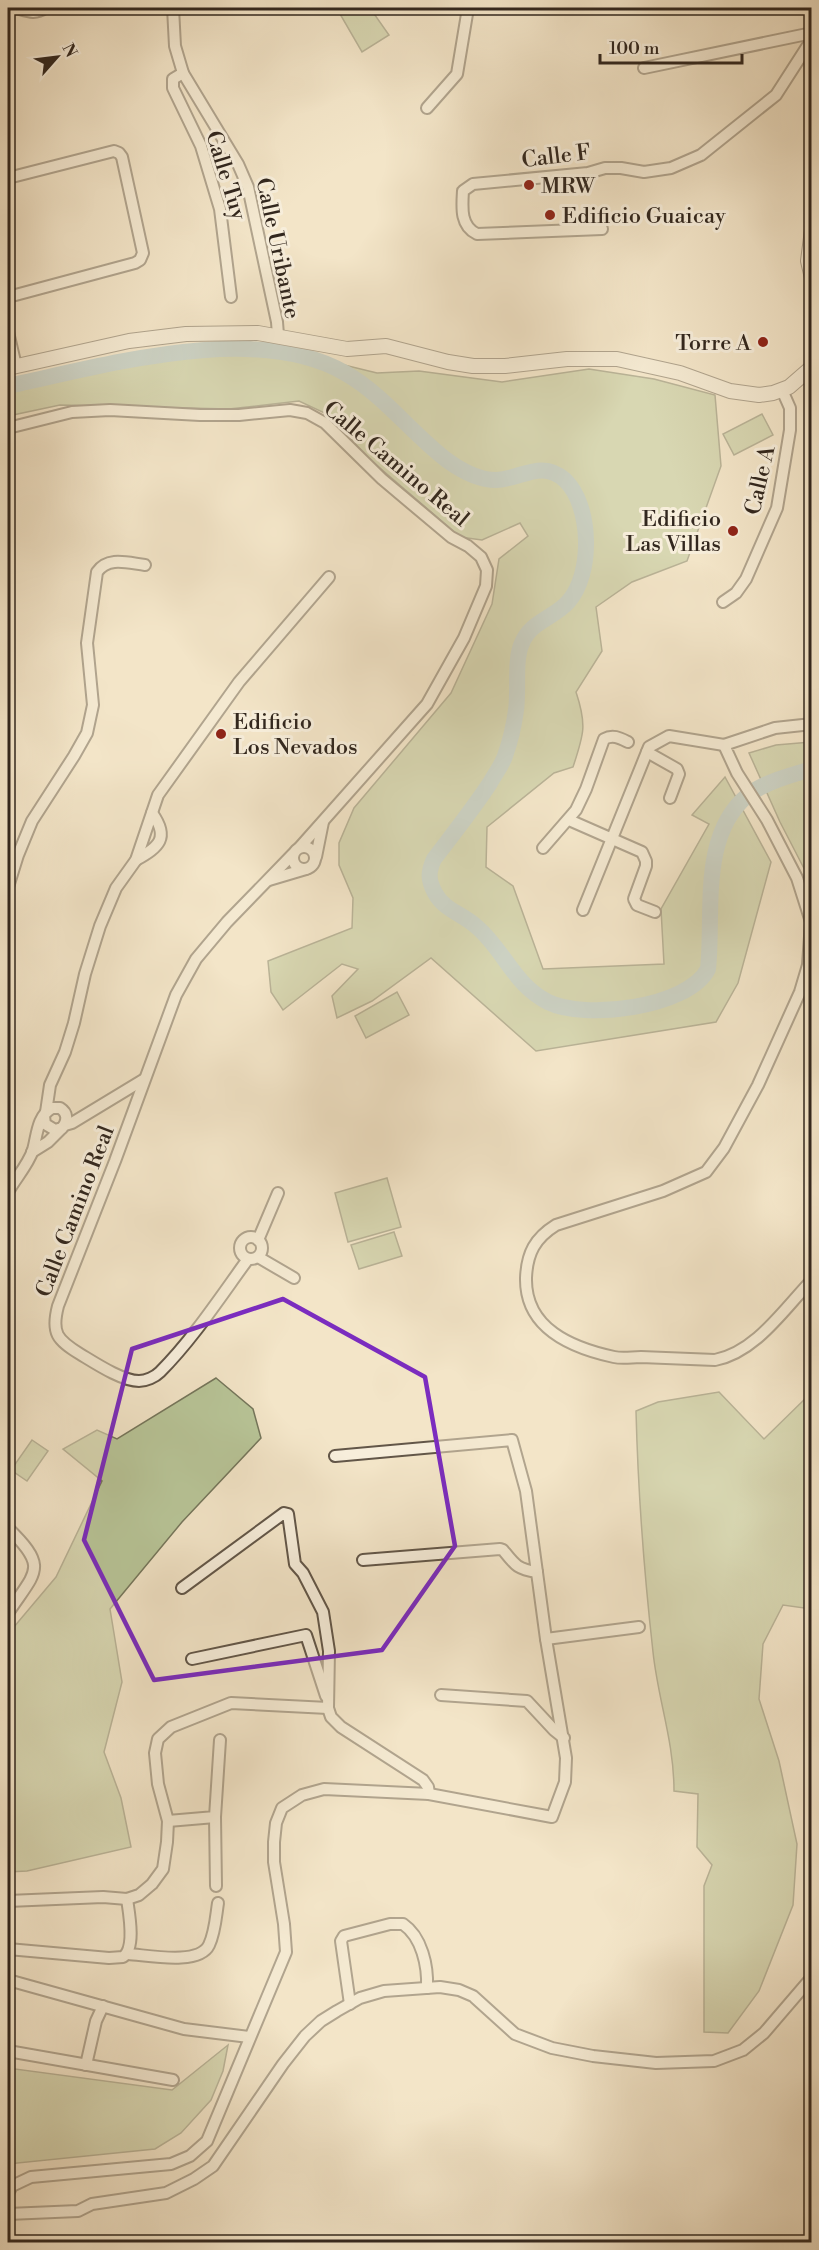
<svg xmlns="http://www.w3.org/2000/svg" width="819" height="2250" viewBox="0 0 819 2250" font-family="'Libre Bodoni',serif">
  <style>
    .green { fill: #b8c598; stroke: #75765b; stroke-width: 1.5 }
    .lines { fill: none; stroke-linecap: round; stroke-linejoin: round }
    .river { stroke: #a1bcc0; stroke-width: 16 }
    .minor-casing { stroke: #625648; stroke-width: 14 }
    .tertiary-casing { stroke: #625648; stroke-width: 16 }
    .minor { stroke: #f7eedb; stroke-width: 10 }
    .tertiary { stroke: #f7eedb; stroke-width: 14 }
    .marked { fill: none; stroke: #7b2cbf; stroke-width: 4.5; stroke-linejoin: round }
    .poi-dot { fill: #8f2418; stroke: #f7eedb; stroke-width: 2 }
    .labels { text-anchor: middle; stroke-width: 6; stroke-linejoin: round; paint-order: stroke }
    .street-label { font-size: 22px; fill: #32271e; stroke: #f7eedb }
    .poi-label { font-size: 22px; fill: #32271e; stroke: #f7eedb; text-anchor: start }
  </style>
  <rect width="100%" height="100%" fill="#f3e5c8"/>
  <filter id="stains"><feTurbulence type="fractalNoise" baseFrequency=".00333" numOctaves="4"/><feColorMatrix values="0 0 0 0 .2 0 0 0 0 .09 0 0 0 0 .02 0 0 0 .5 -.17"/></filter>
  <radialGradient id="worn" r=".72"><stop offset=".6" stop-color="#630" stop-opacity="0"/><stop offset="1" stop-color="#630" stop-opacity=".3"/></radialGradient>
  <g class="green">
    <polygon points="350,8 370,8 389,35 362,52 340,14"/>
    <path d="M 250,342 L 377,373 L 419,371 L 502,382 L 589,369 L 654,379 L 715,395 L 721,466 L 687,561 L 632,582 L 596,607 L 602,651 L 576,692 C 587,725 584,734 573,767 L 554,773 L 487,827 L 486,867 L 513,886 L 543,969 L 664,964 L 661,909 L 709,824 L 692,815 L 725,777 L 771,862 L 738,983 L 716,1022 L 536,1051 L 431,958 L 372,1001 L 337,1018 L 332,996 L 358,969 L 342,964 L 283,1010 L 271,992 L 268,961 L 352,928 L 353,898 L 339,865 L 339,843 L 354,808 L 451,693 L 492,604 L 499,559 L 528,536 L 520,523 L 482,540 L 460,537 L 366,456 L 329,415 L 299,401 L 229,409 L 60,405 L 8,416 L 8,382 L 96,361 L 159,350 Z"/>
    <polygon points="762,414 773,435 734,455 723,434"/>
    <polygon points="811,742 812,742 811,882 780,822 749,753 776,745"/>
    <polygon points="397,992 409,1015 366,1038 355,1016"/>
    <polygon points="387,1178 401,1227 348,1242 335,1193"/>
    <polygon points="394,1232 402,1256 359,1269 351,1245"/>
    <polygon points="216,1378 253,1409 261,1438 182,1522 110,1609 122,1682 104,1752 121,1798 131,1847 27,1871 8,1872 8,1634 56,1577 102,1481 63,1449 97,1430 117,1439"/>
    <path d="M 719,1392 L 764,1439 L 812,1392 L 811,1609 L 783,1605 L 763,1644 L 759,1699 L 779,1761 L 797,1844 L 793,1905 L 759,1991 L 728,2033 L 704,2032 L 704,1886 L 712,1865 L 697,1847 L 698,1794 L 674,1791 C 674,1741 658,1700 653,1652 C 644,1572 638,1491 636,1411 L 658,1402 Z"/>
    <polygon points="32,1440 48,1451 27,1481 11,1470"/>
    <polygon points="228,2045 223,2071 211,2100 181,2133 155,2149 8,2164 8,2068 172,2090"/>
  </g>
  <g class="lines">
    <path class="river" d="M 8,386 C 103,366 256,321 345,373 C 384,395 412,434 448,461 C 462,471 478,480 496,480 C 521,479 542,459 565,480 C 592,506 593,575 568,602 C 554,618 531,621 522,643 C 514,660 519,690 516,710 C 514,725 510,742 505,756 C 502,765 495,774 490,783 C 473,809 453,834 434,859 C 428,872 428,880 435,893 C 444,910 463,914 477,927 C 504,950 514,985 548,1002 C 584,1020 688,1008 708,969 C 714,914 699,835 748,795 C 765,782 791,775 812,769"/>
    <g class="minor-casing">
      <g id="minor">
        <path d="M 16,8 C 27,11 35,15 45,8"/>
        <polyline points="173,8 175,46 183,73 238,164 248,187 277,322 278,335"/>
        <polyline points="644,68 812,33"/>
        <polyline points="183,73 173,79 173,88 201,146 220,209 231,297"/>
        <polyline points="427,108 457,74 468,8"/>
        <polyline points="8,178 114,151 119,153 122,157 143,253 140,260 135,263 8,297"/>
        <path d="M 602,229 L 477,234 C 460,226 462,207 463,191 L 473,184 L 588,173 L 605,168 L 621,168 L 644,172 L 671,168 L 701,155 L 776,95 L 812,39"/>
        <polyline points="8,332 16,366"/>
        <polyline points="8,428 72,412 110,410 200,415 239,415 290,410 307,413 325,423 382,479 451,537 468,546 481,557 487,570 486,586 464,638 427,704 300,847"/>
        <polyline points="723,602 736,593 746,579 777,508 790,430 790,408 782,390"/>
        <path d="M 812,724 L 775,728 L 724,745 L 737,773 L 767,820 L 797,878 L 811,922 L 808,965 L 800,992 L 758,1085 L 724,1148 L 706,1172 L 663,1191 L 556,1225 C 535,1238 527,1253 526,1278 C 525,1329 572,1348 614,1357 C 623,1359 632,1357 641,1357 C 666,1358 691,1359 715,1360 C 756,1352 784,1309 812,1280"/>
        <polyline points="647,752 677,769 679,774 670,798"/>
        <polyline points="569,820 642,852 646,861 646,866 634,899 637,905 655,912"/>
        <circle cx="304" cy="858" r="11"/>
        <path d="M 543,848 L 576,810 L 586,789 L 604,739 C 613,734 620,738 628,742"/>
        <polyline points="316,857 323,822"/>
        <path d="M 136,860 C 159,847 170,838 152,813"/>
        <polyline points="269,880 306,869"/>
        <path d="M 8,887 L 18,855 L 32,821 L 74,756 L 87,733 L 93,705 L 87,643 L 97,572 C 108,556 128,563 145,565"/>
        <polyline points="583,910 649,747 669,736 724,745"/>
        <polyline points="46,1112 50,1085 65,1052 74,1023 85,974 100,926 116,888 136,860 158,795 239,682 329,577"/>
        <polyline points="65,1125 72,1123 143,1080"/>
        <polyline points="32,1152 48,1142 62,1128"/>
        <path d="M 8,1192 C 15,1179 28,1165 33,1150 C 37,1136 37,1116 52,1108 L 60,1108 C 68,1113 68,1121 62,1128 L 55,1130 L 45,1124 L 44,1116"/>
        <circle cx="251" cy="1248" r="11"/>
        <polyline points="258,1240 278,1193"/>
        <polyline points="258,1257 294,1278"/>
        <path d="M 248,1259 C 221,1296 193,1339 160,1372 C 155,1377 146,1381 139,1381 C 122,1381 95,1363 80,1354 C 57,1340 51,1333 58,1306 L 115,1161 L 176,995 L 196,959 L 227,922 L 293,854"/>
        <path d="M 8,1528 C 49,1568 36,1571 8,1613"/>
        <path d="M 363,1560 L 500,1549 L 503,1550 C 515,1565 517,1569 537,1572"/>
        <polyline points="182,1588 284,1513 288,1514 295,1564 303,1573 323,1612 329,1651 328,1708 331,1717 341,1727 423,1780 428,1787 429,1794"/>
        <polyline points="546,1639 639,1627"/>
        <polyline points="192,1659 306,1635 326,1696"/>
        <polyline points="441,1695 527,1701 554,1730 564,1738"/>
        <polyline points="215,1817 216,1886"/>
        <polyline points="168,1821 215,1817 220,1740"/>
        <polyline points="8,1901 103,1897 127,1899 139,1895 152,1884 163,1869 167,1842 168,1821 158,1784 155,1753 158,1739 171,1727 231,1703 328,1708"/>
        <path d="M 8,1949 L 109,1958 L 123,1957 C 136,1948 129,1913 127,1899"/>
        <path d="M 128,1954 C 147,1955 199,1966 209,1945 C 215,1933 216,1916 218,1903"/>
        <polyline points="8,1980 184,2029 249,2037"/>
        <path d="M 350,2004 L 341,1941 L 344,1936 L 390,1924 L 403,1924 C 422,1937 428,1966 427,1988"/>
        <polyline points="8,2051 173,2080"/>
        <polyline points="86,2065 96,2021 103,2006"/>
        <polyline points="8,2193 12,2186 31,2177 171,2164 190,2156 207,2141 286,1952 284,1924 274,1862 274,1842 276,1823 282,1808 302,1795 324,1789 429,1794 552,1817 565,1782 566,1758 546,1639 526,1491 512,1440 335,1456"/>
        <polyline points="8,2214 78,2211 92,2204 166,2193 194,2179 213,2166 283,2064 305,2036 321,2021 337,2011 360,1998 384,1991 440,1987 459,1990 473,1996 515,2034 552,2048 593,2056 656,2063 714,2061 743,2050 764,2033 812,1977"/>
      </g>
    </g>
    <g class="tertiary-casing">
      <g id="tertiary">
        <polyline points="812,230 808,261 812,278"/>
        <polyline points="8,368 129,341 186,334 258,333 347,349 386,346 448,362 473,366 505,366 567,359 617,359 680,373 730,391 759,395 773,393 789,387 812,367"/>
      </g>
    </g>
    <use href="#minor" class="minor"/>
    <use href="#tertiary" class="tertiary"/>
  </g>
  <path d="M0 0H819V2250H0ZM 283,1299 L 425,1377 L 455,1546 L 382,1650 L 154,1680 L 84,1540 L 132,1349 Z" fill="#f3e5c8" fill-opacity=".55" fill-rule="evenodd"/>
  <path class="marked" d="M 283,1299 L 425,1377 L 455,1546 L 382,1650 L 154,1680 L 84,1540 L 132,1349 Z"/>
  <g class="poi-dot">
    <circle cx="529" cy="185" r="6"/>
    <circle cx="550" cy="215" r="6"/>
    <circle cx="763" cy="342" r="6"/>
    <circle cx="733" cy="531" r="6"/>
    <circle cx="221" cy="734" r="6"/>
  </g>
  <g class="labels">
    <g class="street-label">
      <text transform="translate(556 155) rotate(-7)" y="8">Calle F</text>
      <text transform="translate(227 175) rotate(73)" y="8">Calle Tuy</text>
      <text transform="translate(279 248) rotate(78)" y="8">Calle Uribante</text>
      <text transform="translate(397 463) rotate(40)" y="8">Calle Camino Real</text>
      <text transform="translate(759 480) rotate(-77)" y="8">Calle A</text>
      <text transform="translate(74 1211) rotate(-69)" y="8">Calle Camino Real</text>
    </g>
    <g class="poi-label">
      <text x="541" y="193">MRW</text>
      <text x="562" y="223">Edificio Guaicay</text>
      <text x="751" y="350" text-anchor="end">Torre A</text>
      <text x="721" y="526" text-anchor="end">Edificio<tspan x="721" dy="25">Las Villas</tspan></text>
      <text x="233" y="729">Edificio<tspan x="233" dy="25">Los Nevados</tspan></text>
    </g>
  </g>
  <rect width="819" height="2250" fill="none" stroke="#f3e5c8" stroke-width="30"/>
  <rect x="9" y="9" width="801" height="2232" fill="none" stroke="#32271e" stroke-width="3"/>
  <rect x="15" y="15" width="789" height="2220" fill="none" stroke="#32271e" stroke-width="1.5"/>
  <g transform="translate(57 57) rotate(62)" stroke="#f7eedb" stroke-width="4.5" paint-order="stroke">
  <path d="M0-4.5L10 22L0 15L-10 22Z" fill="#32271e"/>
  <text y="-9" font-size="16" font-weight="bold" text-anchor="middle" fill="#32271e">N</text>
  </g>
  <path d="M600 54v9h142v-9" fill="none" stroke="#32271e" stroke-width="3"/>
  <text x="609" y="54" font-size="18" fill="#32271e" stroke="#f7eedb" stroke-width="4.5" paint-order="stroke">100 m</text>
  <rect width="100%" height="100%" filter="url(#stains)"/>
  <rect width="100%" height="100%" fill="url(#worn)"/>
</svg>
